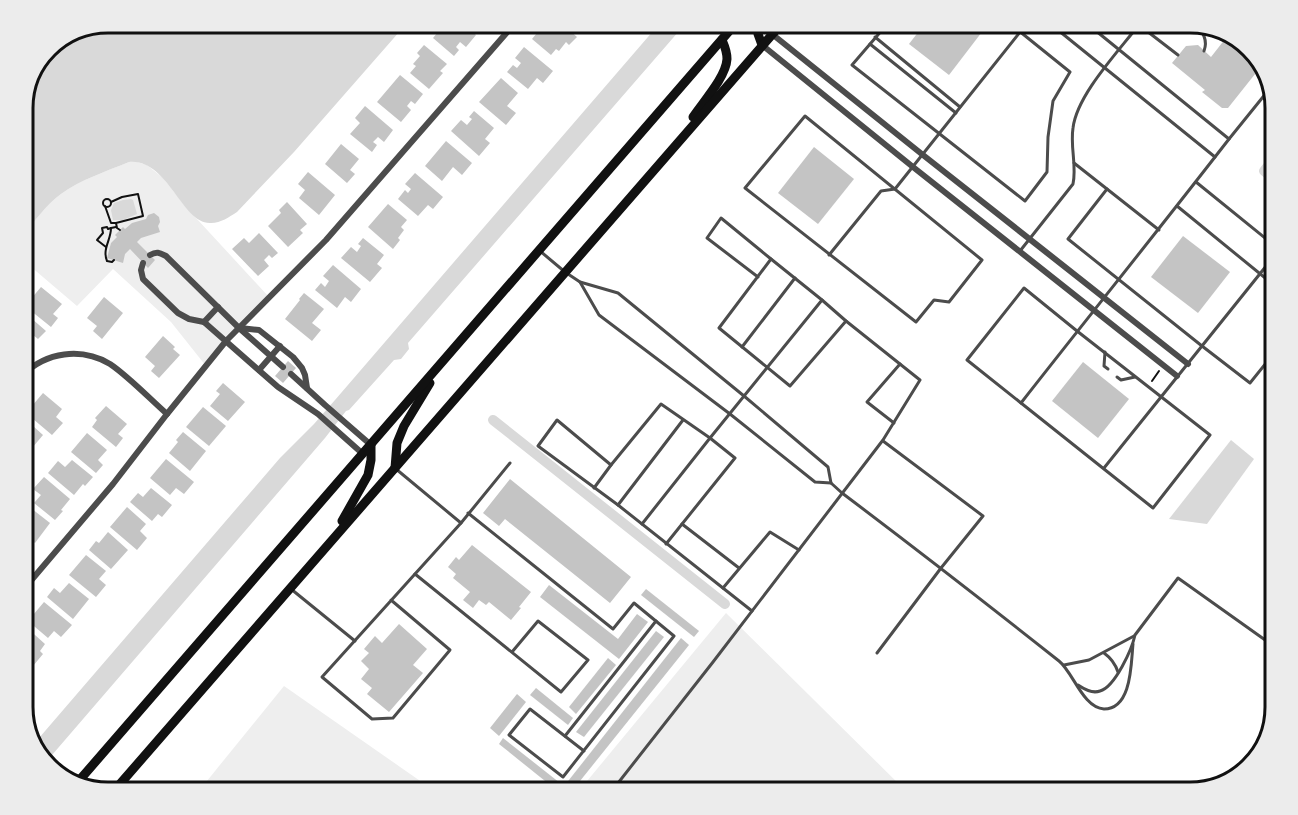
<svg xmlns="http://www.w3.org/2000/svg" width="1298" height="815" viewBox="0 0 1298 815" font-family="Karla,sans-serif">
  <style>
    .green { fill: #eee }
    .water { fill: #d9d9d9 }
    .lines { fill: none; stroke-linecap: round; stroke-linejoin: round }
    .canal { stroke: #d9d9d9; stroke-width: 10 }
    .building { fill: #c4c4c4 }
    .path { stroke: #111; stroke-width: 2 }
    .service { stroke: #4c4c4c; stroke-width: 3 }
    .minor { stroke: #4c4c4c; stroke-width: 6 }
    .primary { stroke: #111; stroke-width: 9 }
    .rim { fill: none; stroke: #111; stroke-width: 3 }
  </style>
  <rect width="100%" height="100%" fill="#fff"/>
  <g class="green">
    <path d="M 134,161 L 147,165 L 163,178 L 185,206 L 269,297 L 206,366 L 171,322 L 113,269 L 77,306 L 23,260 L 23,235 C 35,221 46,205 61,194 C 80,180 107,171 129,162 Z"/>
    <polygon points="726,613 907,792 578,792"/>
    <polygon points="284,686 436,792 198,792"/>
  </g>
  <g class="water">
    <path d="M 108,22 L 407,22 L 407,23 L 294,152 L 237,212 C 229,217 221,223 211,223 C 182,225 168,158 129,162 C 107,171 80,180 61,194 C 46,205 35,221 23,235 L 23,103 L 48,47 Z"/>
    <polygon points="660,23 686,23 408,343 409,349 401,359 394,360 349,410 346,411 325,438 46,762 34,750 33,745 280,458 314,424 335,400"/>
    <polygon points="131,199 133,200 137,214 123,220 113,220 111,210 114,203 123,200"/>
    <polygon points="1231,440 1254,459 1207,524 1169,519"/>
  </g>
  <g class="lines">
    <g class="canal">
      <polyline points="1275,157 1264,171 1275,180"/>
      <polyline points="493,420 725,604"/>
    </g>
  </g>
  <g class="building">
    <polygon points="437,22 461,22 476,35 466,47 460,42 456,47 459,50 454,56 433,38 442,27"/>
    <polygon points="546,22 560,22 577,37 569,45 566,42 559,51 556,49 551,55 532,39"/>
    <polygon points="576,22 595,22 587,32"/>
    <polygon points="926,22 978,22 985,28 949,75 909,44"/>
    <polygon points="1229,34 1237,37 1263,64 1228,108 1222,108 1202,92 1205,90 1172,63 1186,46 1198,45 1211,57"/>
    <polygon points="424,45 447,64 440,71 443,73 429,89 410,73 416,66 413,64 420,56 417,53"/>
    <polygon points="524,47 553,71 543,83 537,78 528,89 507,72 513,65 517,68 521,63 515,58"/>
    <polygon points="400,75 423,94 415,104 411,101 407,106 411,110 401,122 377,102"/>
    <polygon points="501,78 518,93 507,106 516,113 506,125 479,102"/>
    <polygon points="365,106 393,130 384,142 378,137 373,142 377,145 372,152 350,134 360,123 355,118"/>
    <polygon points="474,111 494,128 485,139 490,143 479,156 451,131 461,120 467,125 472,119 469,117"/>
    <polygon points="446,141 472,163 462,175 453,167 442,181 425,166"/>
    <polygon points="341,144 359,159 350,170 355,174 347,183 325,164"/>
    <polygon points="814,147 854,179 818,224 778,193"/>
    <polygon points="308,172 335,195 319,215 299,198 305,190 298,184"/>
    <polygon points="415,173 443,197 433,209 428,205 418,216 398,199 405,190 408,193 411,189 405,184"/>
    <polygon points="287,202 307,224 300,230 303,233 288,247 268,226 281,213 279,210"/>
    <polygon points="388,204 407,220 401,227 404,230 398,238 400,240 393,249 368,227"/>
    <polygon points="154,213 159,217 160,222 158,226 160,232 141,238 137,242 155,260 148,268 130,249 125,254 123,263 107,258 111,243 117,237 115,235 123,227 125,229 132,223 146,219 148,215"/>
    <polygon points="259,233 278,253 272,258 269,255 264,260 269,266 258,276 232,249 244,238 249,243"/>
    <polygon points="1183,236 1230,272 1198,313 1151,277"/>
    <polygon points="363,238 384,255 377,264 382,268 370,282 341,258 351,247 357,252 361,246 358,244"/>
    <polygon points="333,265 361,289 351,302 345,297 337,308 315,290 321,283 325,287 329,281 323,276"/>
    <polygon points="41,287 62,304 53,314 58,318 51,327 25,306"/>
    <polygon points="304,293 324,309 312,323 321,330 312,341 285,319 300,300 299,299"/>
    <polygon points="104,297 123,313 102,339 93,331 97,326 87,318"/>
    <polygon points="23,311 46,331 38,339 33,335 24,345 23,344"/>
    <polygon points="163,336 175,347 173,349 180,355 159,378 151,371 155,366 145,357"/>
    <polygon points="288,361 296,368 283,383 275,376"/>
    <polygon points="1083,362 1129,399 1098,438 1052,401"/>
    <polygon points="223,383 245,402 228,421 210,406 220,394 216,391"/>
    <polygon points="43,393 62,409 56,417 63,423 52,435 26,413"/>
    <polygon points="106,406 127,424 118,434 123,438 116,447 92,427 97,420 95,418"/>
    <polygon points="203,407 226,426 209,446 186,427"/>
    <polygon points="23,417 43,435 27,454 23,451"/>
    <polygon points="183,432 206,451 190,471 169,453 178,442 176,440"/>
    <polygon points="87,433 107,450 98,460 103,465 96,473 71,452"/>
    <polygon points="166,459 194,482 184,494 176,488 170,495 150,478"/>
    <polygon points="72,460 93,477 85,486 83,484 74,495 48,473 58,461 65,467"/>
    <polygon points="44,477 70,499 61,510 63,511 55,520 34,503 41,495 33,489"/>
    <polygon points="510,479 631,577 610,603 505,519 499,526 483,513"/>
    <polygon points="151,488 172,505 162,517 158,514 152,521 130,502 138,493 143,497"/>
    <polygon points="27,505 50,523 35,543 23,534 23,510"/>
    <polygon points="127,507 146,524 140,531 147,538 137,550 110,527"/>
    <polygon points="108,532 128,550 111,569 89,550 96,541 99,543"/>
    <polygon points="472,545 531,592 519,607 521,608 511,620 489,602 486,605 479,600 473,608 463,600 470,592 453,578 456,574 448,567 456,557 459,560"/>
    <polygon points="86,555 106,571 99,579 106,585 96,597 69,575"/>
    <polygon points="69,583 89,599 73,619 47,597 54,588 60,593"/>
    <polygon points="549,585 618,639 637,614 648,622 619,659 540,597"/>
    <polygon points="646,589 699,631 694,637 641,595"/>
    <polygon points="44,602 72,625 61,637 54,631 48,638 28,621"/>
    <polygon points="399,624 427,649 413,665 423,673 389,712 367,694 372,688 361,679 369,669 361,661 369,653 364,649 375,636 382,643"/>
    <polygon points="25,626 45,644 40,651 43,654 33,666 23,657 23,629"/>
    <polygon points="656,631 664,637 584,737 576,732"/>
    <polygon points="681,638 689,645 572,791 565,785"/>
    <polygon points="608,658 616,665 576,714 569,707"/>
    <polygon points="536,688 573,718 568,725 530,695"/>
    <polygon points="517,694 526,702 499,736 490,728"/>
    <polygon points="503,738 560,783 555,789 499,744"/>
  </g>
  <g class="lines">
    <g class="path">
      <circle cx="107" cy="203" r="4"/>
      <polyline points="111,202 122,197 138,194 143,216 116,223 117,228 120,230"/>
      <polyline points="105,206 111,223 116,223"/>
      <polyline points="106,247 97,240 103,233 102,228 107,227 108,229 111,228"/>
      <path d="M 114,260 L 112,262 L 107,261 C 102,249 111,240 111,228 L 116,227"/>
      <polyline points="1152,381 1159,371"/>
    </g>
    <g class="service">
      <polyline points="889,22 852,65 1025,201 1047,172 1048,137 1053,101 1070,72 1008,22"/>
      <polyline points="1048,22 1215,157"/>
      <polyline points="1085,22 1229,139 1271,87"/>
      <path d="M 1194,24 C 1203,31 1208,40 1204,51"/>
      <polyline points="1139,25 1178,55"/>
      <polyline points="875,37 960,107"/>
      <polyline points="870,44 956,113"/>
      <polygon points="805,116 982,260 949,302 934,300 916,322 745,188"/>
      <polyline points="1074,163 1159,230"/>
      <polyline points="1196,182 1275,246"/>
      <polyline points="1107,189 1068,239 1202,346 1250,383 1275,352"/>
      <polyline points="1177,206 1275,286"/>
      <polyline points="540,251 565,272 580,282 618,293 744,396 828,467 831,483"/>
      <path d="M 1020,251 L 1073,184 C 1077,166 1070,147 1073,128 C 1077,94 1120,50 1141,22"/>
      <polyline points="829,255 881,191 895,189 1028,22"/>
      <polyline points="758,277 707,238 721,218 771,259 719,328 790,386 846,321"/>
      <path d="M 580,282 L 599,315 L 730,414 L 815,482 L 831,483 L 842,493 C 915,548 987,604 1059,661 C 1073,672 1083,708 1104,709 C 1132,709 1131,663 1133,644"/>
      <polygon points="1024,288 1077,331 1210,435 1153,508 967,360"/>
      <polyline points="742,347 795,278"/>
      <polyline points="1105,352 1104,366 1108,369"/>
      <polyline points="1117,377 1121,380 1135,377"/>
      <path d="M 1021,403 C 1090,315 1160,228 1229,139"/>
      <polyline points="894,423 867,402 900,364"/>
      <polyline points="611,465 557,420 538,446 618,505 752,611"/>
      <polyline points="1104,468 1275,255"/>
      <polyline points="396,469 461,523 510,463"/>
      <polyline points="594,488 611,465 661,404 710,438 642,524"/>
      <polyline points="618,505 683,420"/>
      <polyline points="468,513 613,629 634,603 674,636 563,777 509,735 530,709 584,751"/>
      <polyline points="682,524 739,568"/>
      <polyline points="666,544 735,458 710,438 822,300 771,259"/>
      <polyline points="415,574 561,692 588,660 538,621 512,652"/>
      <polyline points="723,588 770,532 799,550"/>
      <polyline points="291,589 355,641"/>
      <polyline points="391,600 450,650 393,718 372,719 322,677 461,523"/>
      <polyline points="877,653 941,568 983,516 883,441"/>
      <path d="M 1104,653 C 1111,658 1115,663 1118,672"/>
      <polyline points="1064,665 1089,660 1134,636"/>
      <path d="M 1078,685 C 1084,689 1092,694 1100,691 C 1115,687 1132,649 1135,635 L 1178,578 L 1275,647"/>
      <polyline points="565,736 656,621"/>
      <polyline points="611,792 713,662 883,440 920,380 846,321 822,300"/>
    </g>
    <g class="minor">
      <polyline points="772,34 923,155 1188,364"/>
      <polyline points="762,45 913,167 1177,376"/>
      <path d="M 150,255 C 157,251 160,253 166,256 L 239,328 L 283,367"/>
      <polyline points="143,263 141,270 143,279 178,313 189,319 204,322 278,387 318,414 363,454"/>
      <polyline points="204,322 218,307"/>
      <polyline points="240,328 259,330 293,357 302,368 305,375 307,388"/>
      <polyline points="259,370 280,346"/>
      <polyline points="291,374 325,405 371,445"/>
      <path d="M 23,375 C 46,352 81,347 110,364 C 128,376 150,399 167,414"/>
      <polyline points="23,590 113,484 167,414 226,341 326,240 516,22"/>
    </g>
    <g class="primary">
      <polyline points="757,22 758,34 762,45"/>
      <path d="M 693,117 C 703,102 726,77 727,59 C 727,51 725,47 722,40"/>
      <polyline points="395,468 397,443 404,426 430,383"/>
      <polyline points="342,521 368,475 371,460 371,445"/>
      <polyline points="77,783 737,22"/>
      <polyline points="113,792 783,22"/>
    </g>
  </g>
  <path d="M0 0H1298V815H0ZM108 33H1190A75 75 0 0 1 1265 108V707A75 75 0 0 1 1190 782H108A75 75 0 0 1 33 707V108A75 75 0 0 1 108 33Z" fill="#ececec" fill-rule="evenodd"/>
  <path class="rim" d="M108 33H1190A75 75 0 0 1 1265 108V707A75 75 0 0 1 1190 782H108A75 75 0 0 1 33 707V108A75 75 0 0 1 108 33Z"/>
</svg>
